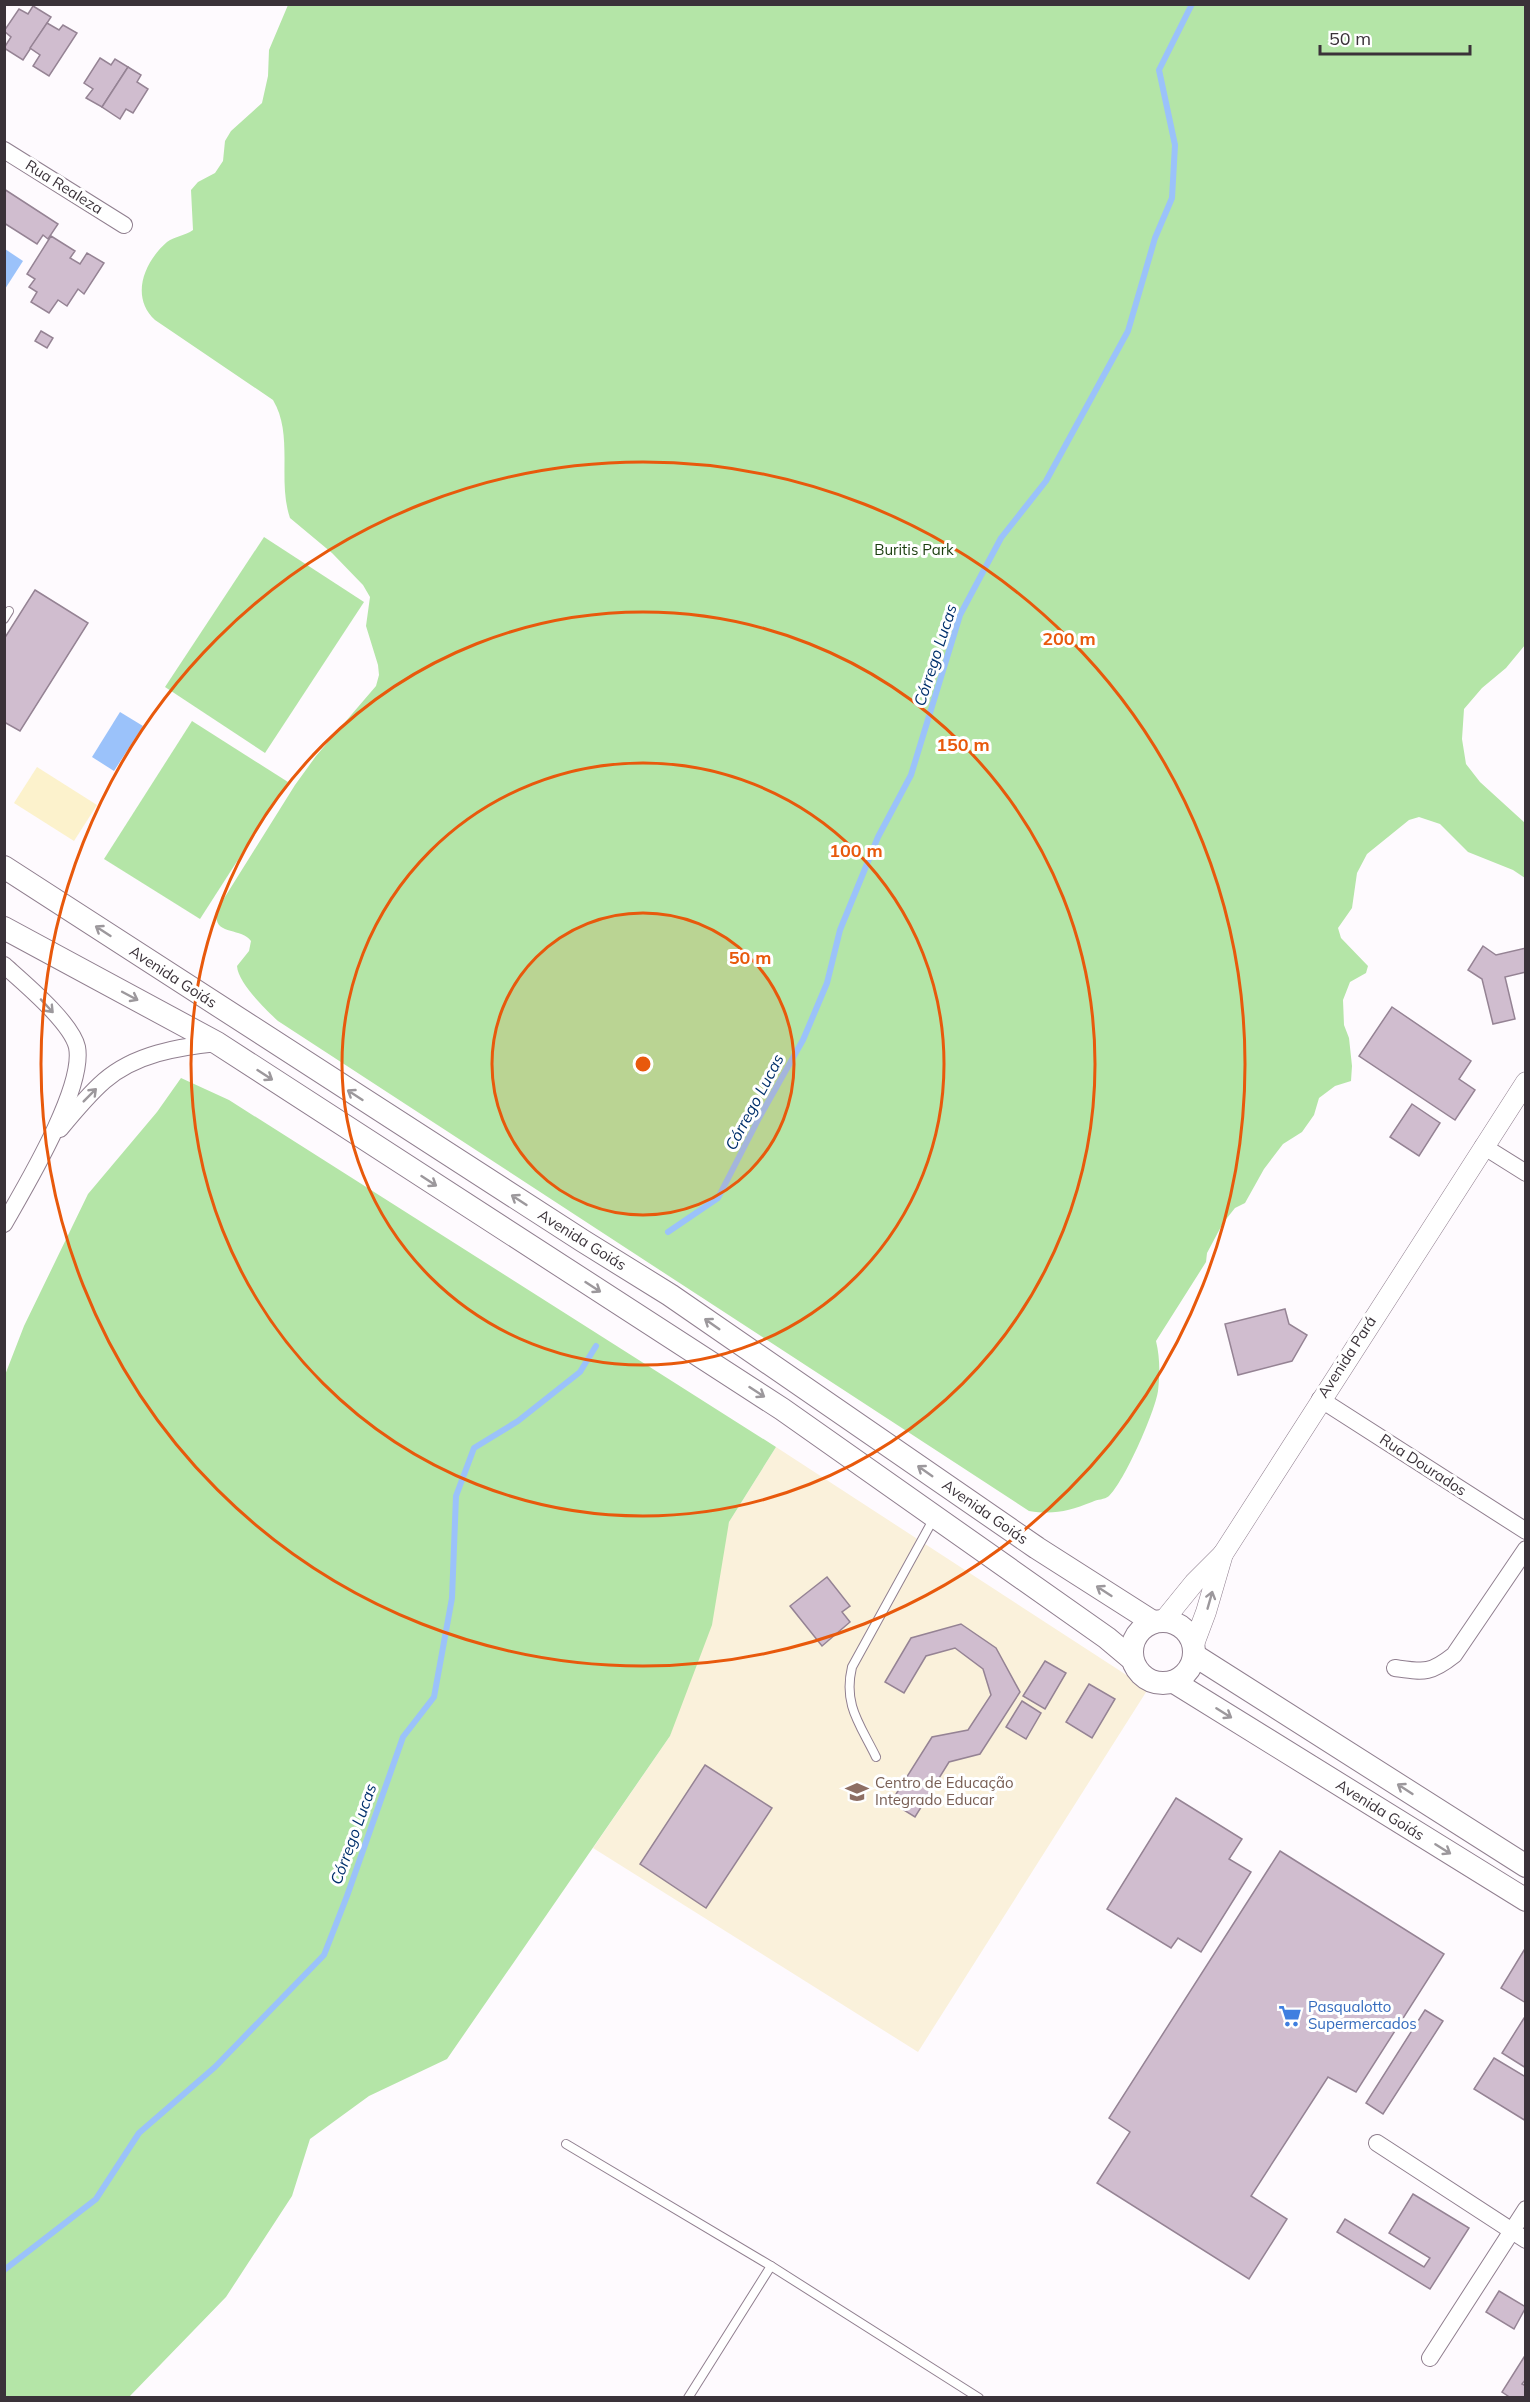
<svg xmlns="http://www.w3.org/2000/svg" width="1530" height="2402" viewBox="0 0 1530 2402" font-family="Mulish,sans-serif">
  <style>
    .education { fill: #faf1db }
    .green { fill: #b4e5a7 }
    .sand { fill: #fcf2cc }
    .water { fill: #9bc2fa }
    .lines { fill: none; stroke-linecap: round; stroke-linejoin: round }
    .stream { stroke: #9bc2fa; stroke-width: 6 }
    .building { fill: #d0bdcf; stroke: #958394; stroke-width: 1.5 }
    .service-casing { stroke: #907f8f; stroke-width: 10 }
    .minor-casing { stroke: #907f8f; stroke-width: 18 }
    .tertiary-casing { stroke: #907f8f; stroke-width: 21 }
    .secondary-casing { stroke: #907f8f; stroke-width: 24 }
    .service { stroke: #fff; stroke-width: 8 }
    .minor { stroke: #fff; stroke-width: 16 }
    .tertiary { stroke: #fff; stroke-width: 20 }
    .secondary { stroke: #fff; stroke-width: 22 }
    .oneway { stroke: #9c989c }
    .ring { fill: none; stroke: #e8590c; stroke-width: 3 }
    .labels { text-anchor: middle; stroke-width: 6; stroke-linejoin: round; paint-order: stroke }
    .street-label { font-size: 15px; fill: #3a3239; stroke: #fff }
    .park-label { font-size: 15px; fill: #193d0d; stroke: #fff }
    .education-label { font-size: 15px; fill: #785e54; stroke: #fff; text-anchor: start }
    .shop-label { font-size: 15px; fill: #366cbe; stroke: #fff; text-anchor: start }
    .water-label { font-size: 16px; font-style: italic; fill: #01306c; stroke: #fff }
    .centre { fill: #e8590c; stroke: #fff; stroke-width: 3 }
    .ring-label { font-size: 18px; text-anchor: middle; font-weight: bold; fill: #e8590c; stroke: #fff; stroke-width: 6; stroke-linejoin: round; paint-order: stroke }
  </style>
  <rect width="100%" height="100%" fill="#fefafe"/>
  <polygon class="education" points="776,1447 1148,1689 918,2052 593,1848 670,1736 729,1522"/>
  <g class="green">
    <path d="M 288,5 L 1525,5 L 1525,645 L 1506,668 L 1482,688 L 1464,709 L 1462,739 L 1466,764 L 1480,782 L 1525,823 L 1525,878 L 1513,870 L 1468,852 L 1440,824 L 1419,817 L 1409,820 L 1367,854 L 1357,873 L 1352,908 L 1338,928 L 1341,938 L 1368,966 L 1366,973 L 1350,982 L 1343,1000 L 1344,1025 L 1349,1038 L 1352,1066 L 1351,1081 L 1335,1086 L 1319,1098 L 1314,1115 L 1302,1132 L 1283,1144 L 1264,1169 L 1245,1203 L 1235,1208 L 1223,1223 L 1207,1253 L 1206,1262 L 1156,1341 C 1160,1358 1160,1373 1158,1391 C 1155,1412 1124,1482 1109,1496 C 1104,1500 1098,1499 1092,1502 C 1069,1511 1054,1515 1029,1511 L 278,1021 C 266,1010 238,983 237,966 L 249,951 L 251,941 C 241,926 209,937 218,908 L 295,785 L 316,756 L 376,686 L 379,675 L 378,665 L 366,626 L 370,597 L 363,585 L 332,553 L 290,518 C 277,480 294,435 273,400 L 155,320 C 130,297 144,262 167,242 C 175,236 185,236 193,230 L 191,190 L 198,182 L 215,173 L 223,161 L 225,141 L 231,131 L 262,103 L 268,76 L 269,50 Z"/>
    <polygon points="264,537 364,602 265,753 165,687"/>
    <polygon points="192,721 288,782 200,919 104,859"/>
    <polygon points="181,1078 229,1100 776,1447 729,1522 712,1625 670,1736 447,2059 369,2096 310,2139 292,2196 226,2297 129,2397 5,2397 5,1375 24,1326 88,1194 157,1112"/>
  </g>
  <polygon class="sand" points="37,767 97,805 74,841 14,803"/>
  <g class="water">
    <polygon points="5,249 23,261 5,289"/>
    <polygon points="120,712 143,726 114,771 92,757"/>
  </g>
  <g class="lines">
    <g class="stream">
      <polyline points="668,1232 718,1198 759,1118 803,1040 827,983 840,930 878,837 911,775 960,615 1001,538 1046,481 1128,331 1155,238 1172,198 1175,145 1159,70 1192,4"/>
      <polyline points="4,2270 96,2199 139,2133 215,2067 324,1955 347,1896 403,1737 434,1697 452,1598 456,1496 474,1448 518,1421 580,1372 596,1346"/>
    </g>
  </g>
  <g class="building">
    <polygon points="33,6 51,17 23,60 4,48 11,37 4,31 19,9 28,14"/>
    <polygon points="47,23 59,30 63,25 77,33 49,76 33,66 40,55 30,48"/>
    <polygon points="100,58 111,65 115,59 128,67 102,107 86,98 93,89 84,83"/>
    <polygon points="128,67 141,75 137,82 148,89 133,113 126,109 120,119 102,107"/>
    <polygon points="4,189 58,224 48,239 43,235 37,244 4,223"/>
    <polygon points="51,236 75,251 70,258 80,264 87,253 104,263 84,294 78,289 67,306 58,300 49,313 31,302 37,292 29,287 35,279 27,274"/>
    <polygon points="41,331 53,338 47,348 35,341"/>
    <polygon points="35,590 88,623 20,731 4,722 4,639"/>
    <polygon points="1483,946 1496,955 1526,948 1526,972 1505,977 1515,1019 1493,1024 1482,979 1468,970"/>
    <polygon points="1392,1007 1471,1061 1459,1079 1475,1090 1455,1120 1359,1056"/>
    <polygon points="1412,1104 1440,1123 1419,1156 1390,1137"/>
    <polygon points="1285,1309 1289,1324 1307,1335 1292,1361 1238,1375 1225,1324"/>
    <polygon points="827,1577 850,1606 842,1612 850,1622 822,1646 790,1606"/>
    <polygon points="961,1624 996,1648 1020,1692 980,1754 949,1762 915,1817 891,1802 932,1737 968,1730 991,1695 983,1669 955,1648 926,1656 904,1693 885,1682 911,1638"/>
    <polygon points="1045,1661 1066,1673 1045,1709 1023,1696"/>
    <polygon points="1089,1684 1115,1699 1092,1738 1066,1722"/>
    <polygon points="1022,1701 1041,1713 1026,1739 1006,1727"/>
    <polygon points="705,1765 772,1808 706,1908 640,1864"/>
    <polygon points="1176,1798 1242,1839 1229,1859 1251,1872 1201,1952 1178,1938 1171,1948 1107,1909"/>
    <polygon points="1280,1851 1444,1954 1356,2092 1328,2077 1251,2196 1287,2219 1249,2279 1097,2183 1130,2132 1109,2118"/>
    <polygon points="1526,1947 1526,2003 1501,1988"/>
    <polygon points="1425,2010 1443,2021 1383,2114 1366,2103"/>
    <polygon points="1526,2015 1526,2068 1502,2053"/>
    <polygon points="1494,2058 1526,2077 1526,2121 1474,2089"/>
    <polygon points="1413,2194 1469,2228 1430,2289 1337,2232 1345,2219 1424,2267 1430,2258 1389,2233"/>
    <polygon points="1499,2291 1526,2307 1514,2329 1486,2312"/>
    <polygon points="1526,2354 1526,2379 1522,2384 1526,2386 1526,2398 1511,2398 1502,2392"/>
  </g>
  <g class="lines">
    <g class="service-casing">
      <g id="service">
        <polyline points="4,619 9,611"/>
        <path d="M 876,1757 C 860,1724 843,1705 852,1667 L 934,1518"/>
        <polyline points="566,2144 771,2266 979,2398"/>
        <polyline points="688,2398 771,2266"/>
      </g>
    </g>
    <g class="minor-casing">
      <g id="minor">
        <polyline points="4,150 124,225"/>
        <path d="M 4,965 C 24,983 71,1022 77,1047 C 85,1088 25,1187 4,1224"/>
        <path d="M 60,1129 C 74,1112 88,1095 104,1081 C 135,1054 178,1047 217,1043"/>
        <polyline points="1483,1146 1526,1173"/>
        <polyline points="1320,1399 1526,1531"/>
        <path d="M 1395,1668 C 1424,1672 1430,1674 1454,1655 L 1526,1549"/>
        <polyline points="1377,2143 1526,2240"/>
        <polyline points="1430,2358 1526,2209"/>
      </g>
    </g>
    <g class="tertiary-casing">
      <g id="tertiary">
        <polyline points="1164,1620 1194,1583 1223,1554"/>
        <polyline points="1194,1644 1206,1612 1223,1554 1526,1082"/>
      </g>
    </g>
    <g class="secondary-casing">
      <g id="secondary">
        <polyline points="4,867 583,1241 670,1295 1037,1548 1153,1622"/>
        <polyline points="4,928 217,1043 782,1409 1107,1638 1132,1659"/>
        <circle cx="1163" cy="1652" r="31"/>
        <polyline points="1194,1655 1526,1866"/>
        <polyline points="1174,1682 1526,1900"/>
      </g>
    </g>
    <use href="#service" class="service"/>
    <use href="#minor" class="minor"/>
    <use href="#tertiary" class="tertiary"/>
    <use href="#secondary" class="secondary"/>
  </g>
  <defs><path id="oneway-shaft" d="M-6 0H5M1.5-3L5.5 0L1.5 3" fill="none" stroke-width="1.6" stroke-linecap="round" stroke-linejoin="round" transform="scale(1.5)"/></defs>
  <g class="oneway">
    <use href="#oneway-shaft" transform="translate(103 931) rotate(-147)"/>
    <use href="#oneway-shaft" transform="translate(130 996) rotate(28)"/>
    <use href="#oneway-shaft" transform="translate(47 1006) rotate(47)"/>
    <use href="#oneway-shaft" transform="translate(265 1075) rotate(33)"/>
    <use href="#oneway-shaft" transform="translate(90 1095) rotate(-45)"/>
    <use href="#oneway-shaft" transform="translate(355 1095) rotate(-147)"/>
    <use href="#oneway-shaft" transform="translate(429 1181) rotate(33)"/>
    <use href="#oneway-shaft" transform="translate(519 1200) rotate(-147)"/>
    <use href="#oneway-shaft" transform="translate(593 1287) rotate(33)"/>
    <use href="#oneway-shaft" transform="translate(712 1324) rotate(-145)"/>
    <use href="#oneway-shaft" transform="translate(757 1392) rotate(33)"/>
    <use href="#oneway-shaft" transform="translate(925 1471) rotate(-145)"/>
    <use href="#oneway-shaft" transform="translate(1104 1591) rotate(-147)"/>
    <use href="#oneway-shaft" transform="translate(1210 1600) rotate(-74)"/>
    <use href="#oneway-shaft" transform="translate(1224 1713) rotate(32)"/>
    <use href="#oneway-shaft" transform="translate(1405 1789) rotate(-147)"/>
    <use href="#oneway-shaft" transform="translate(1443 1849) rotate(32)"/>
  </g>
  <circle cx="643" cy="1064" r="151" fill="#e8590c" fill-opacity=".12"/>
  <g class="ring">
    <circle cx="643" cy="1064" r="151"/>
    <circle cx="643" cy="1064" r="301"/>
    <circle cx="643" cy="1064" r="452"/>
    <circle cx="643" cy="1064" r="602"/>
  </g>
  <defs>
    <g id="school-bare" transform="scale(1.8)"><path d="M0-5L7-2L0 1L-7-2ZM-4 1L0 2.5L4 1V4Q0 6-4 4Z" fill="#8d6e63" stroke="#fff" stroke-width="2.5" paint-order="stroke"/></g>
    <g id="supermarket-bare" transform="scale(1.8)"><path d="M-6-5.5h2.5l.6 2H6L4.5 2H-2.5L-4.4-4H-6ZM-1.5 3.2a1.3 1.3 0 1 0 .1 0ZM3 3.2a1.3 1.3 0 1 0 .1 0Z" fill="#3f7fe0" stroke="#fff" stroke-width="2.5" paint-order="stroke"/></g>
  </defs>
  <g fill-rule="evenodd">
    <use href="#school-bare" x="857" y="1792"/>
    <use href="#supermarket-bare" x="1290" y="2016"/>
  </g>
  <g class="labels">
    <g class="street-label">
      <text transform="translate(64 187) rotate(32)" y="5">Rua Realeza</text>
      <text transform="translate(173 977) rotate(33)" y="5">Avenida Goiás</text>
      <text transform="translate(582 1240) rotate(32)" y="5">Avenida Goiás</text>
      <text transform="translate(1347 1357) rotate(-57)" y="5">Avenida Pará</text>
      <text transform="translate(1423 1465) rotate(33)" y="5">Rua Dourados</text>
      <text transform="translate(985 1512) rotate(35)" y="5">Avenida Goiás</text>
      <text transform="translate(1380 1810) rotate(32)" y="5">Avenida Goiás</text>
    </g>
    <g class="park-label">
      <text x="914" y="555">Buritis Park</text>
    </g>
    <g class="education-label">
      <text x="875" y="1788">Centro de Educação<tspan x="875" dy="17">Integrado Educar</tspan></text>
    </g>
    <g class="shop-label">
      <text x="1308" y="2012">Pasqualotto<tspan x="1308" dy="17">Supermercados</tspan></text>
    </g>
    <g class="water-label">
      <text transform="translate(935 655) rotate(-72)" y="6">Córrego Lucas</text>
      <text transform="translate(754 1102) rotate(-62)" y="6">Córrego Lucas</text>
      <text transform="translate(353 1834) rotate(-70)" y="6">Córrego Lucas</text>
    </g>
  </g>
  <circle cx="643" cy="1064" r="9" class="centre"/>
  <g class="ring-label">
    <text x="1069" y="645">200 m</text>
    <text x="963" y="751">150 m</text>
    <text x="856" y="857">100 m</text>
    <text x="750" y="964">50 m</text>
  </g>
  <rect width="1530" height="2402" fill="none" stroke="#3a3239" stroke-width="12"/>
  <path d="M1320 45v9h150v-9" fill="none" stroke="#3a3239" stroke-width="3"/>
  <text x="1329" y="45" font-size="18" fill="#3a3239" stroke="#ffffff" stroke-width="4.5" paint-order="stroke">50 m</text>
</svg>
